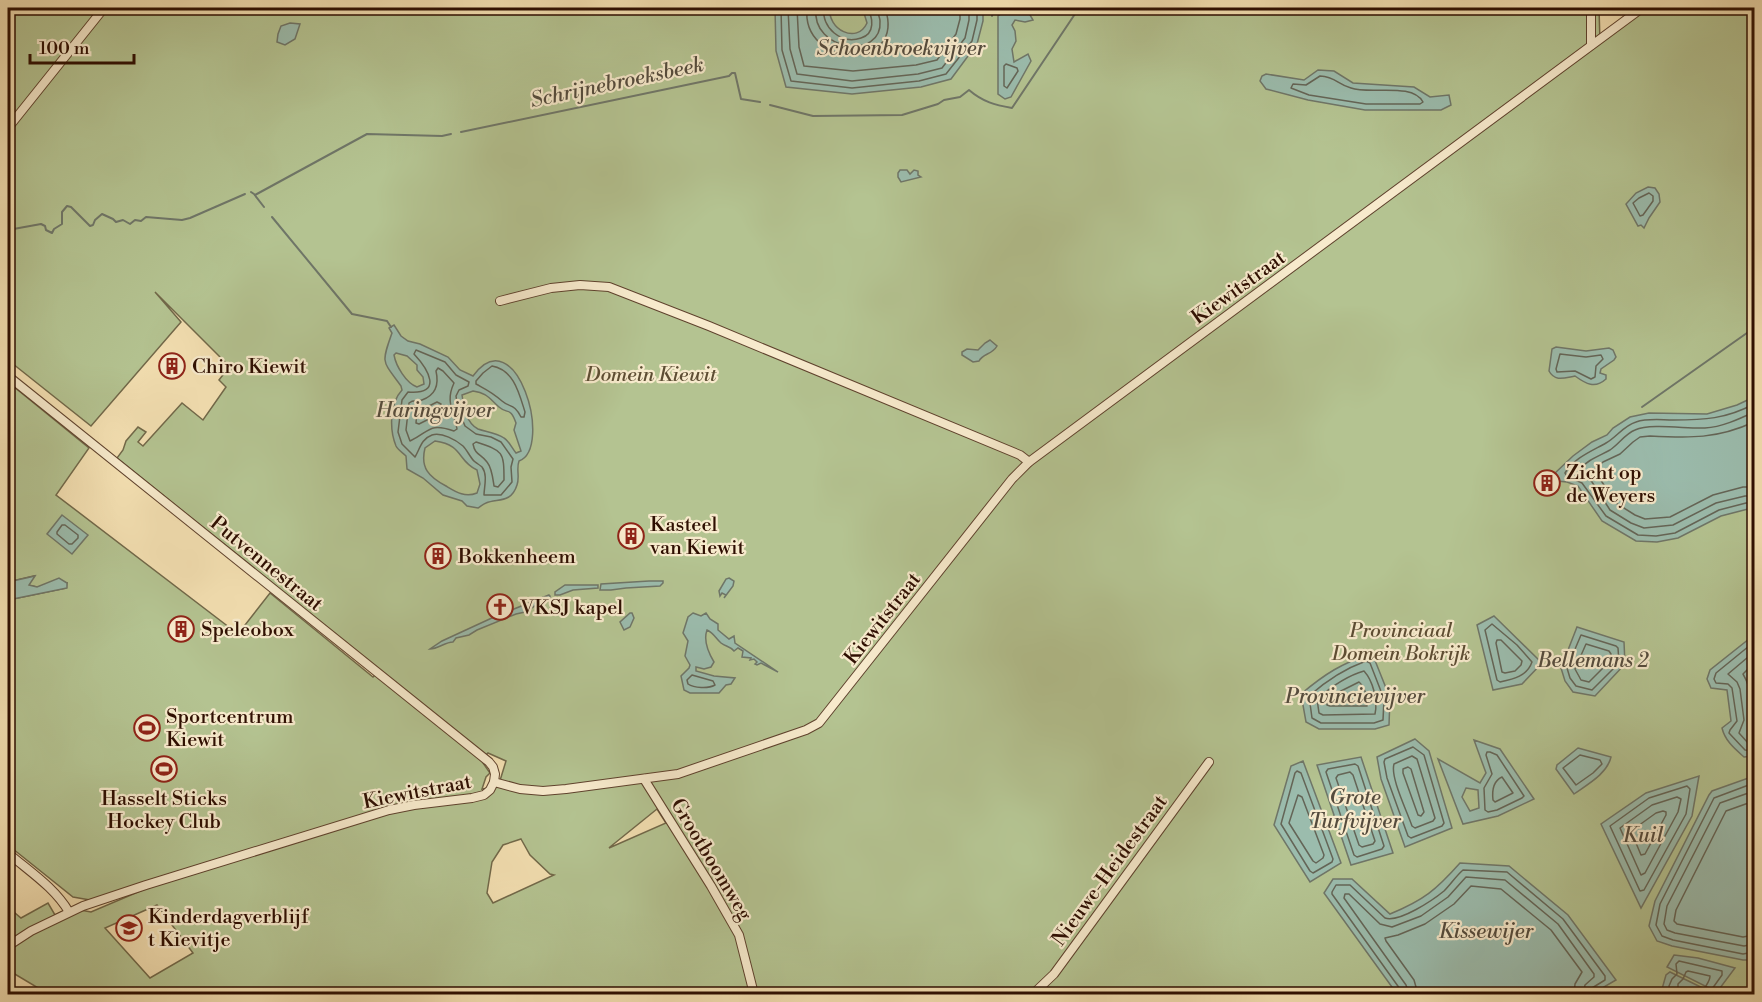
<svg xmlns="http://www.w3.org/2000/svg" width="1762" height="1002" viewBox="0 0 1762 1002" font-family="'Libre Bodoni',serif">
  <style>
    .green { fill: #b4c391; stroke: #716849; stroke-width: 1.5; fill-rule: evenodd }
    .water { fill: #9bbcad; stroke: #6f7668; stroke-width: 1.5; fill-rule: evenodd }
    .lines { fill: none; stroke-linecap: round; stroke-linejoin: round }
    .shore { stroke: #646557; stroke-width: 1.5 }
    .stream { stroke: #6f7668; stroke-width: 2 }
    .street-casing { stroke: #5f422d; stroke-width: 10 }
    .street { stroke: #f7eacc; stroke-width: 8 }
    .labels { text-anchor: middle; stroke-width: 4.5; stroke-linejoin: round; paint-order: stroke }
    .street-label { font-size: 20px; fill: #2e0e01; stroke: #f7eacc }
    .poi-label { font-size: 20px; fill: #2e0e01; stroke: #f7eacc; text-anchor: start }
    .park-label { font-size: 20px; font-style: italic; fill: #5d4d33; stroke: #f7eacc }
    .water-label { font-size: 21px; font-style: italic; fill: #544b3d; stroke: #f7eacc }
  </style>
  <rect width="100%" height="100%" fill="#f3dfb1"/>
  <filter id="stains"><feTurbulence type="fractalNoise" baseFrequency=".00333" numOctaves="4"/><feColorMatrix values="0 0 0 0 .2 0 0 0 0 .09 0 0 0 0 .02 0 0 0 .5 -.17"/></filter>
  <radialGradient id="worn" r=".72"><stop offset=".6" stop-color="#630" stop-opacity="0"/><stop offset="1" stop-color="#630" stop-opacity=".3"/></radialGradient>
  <path class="green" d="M 8,8 L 1599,8 L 1600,42 L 1646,8 L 1754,8 L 1754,994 L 44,994 L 45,992 L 8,970 L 8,940 L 10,938 L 8,936 L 8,907 L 21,918 L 48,903 L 55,915 L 69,908 L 91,912 L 152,886 L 290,837 L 90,900 L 73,897 L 8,845 L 8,598 L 13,599 L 66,588 L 67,583 L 37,587 L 28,585 L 34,576 L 8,582 L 8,382 L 89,448 L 56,495 L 238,634 L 270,593 L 373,677 L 380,670 L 117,458 L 123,450 L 126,441 L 138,427 L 146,432 L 138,442 L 143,446 L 182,403 L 203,420 L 226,387 L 219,380 L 229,367 L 237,374 L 155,292 L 181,322 L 91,426 L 8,360 ZM 488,753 L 506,761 L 498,787 L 482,789 L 486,777 L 490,773 L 481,760 ZM 657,809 L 666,823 L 609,848 L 610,847 ZM 521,839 L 530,855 L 550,874 L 554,875 L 493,903 L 487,893 L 492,862 L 503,845 ZM 157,905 L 193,953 L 150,978 L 105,928 Z"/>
  <g class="water">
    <path d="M 775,8 L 830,8 C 827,29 857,45 867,23 L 864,13 L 855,8 L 983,8 L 983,21 L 977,44 L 951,79 L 921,87 L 852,94 L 786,87 L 776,51 Z"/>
    <polygon points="1009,8 1026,8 1033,20 1025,22 1015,20 1012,25 1015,31 1016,41 1012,49 1014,62 1028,54 1031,61 1011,97 1005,99 998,94 998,16"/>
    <polygon points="290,23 300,24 295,39 285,45 277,42 278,34 281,26"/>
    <polygon points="1318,70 1334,71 1353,83 1414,87 1430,97 1449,95 1451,105 1441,110 1365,110 1308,100 1266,89 1260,81 1262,76 1266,74 1304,80"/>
    <polygon points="900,170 907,170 910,174 914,170 918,171 918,175 921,177 901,182 898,177 898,173"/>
    <polygon points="1648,187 1655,188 1659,194 1660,202 1649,218 1644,228 1641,225 1638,226 1626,204 1636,193"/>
    <path d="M 394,325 L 401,336 L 408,341 L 420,344 L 448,357 L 460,370 L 473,376 C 516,317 554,448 519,461 C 516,469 520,477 517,485 C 511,504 497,498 486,503 C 483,504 480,507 478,508 L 467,506 L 462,501 L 443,495 L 423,478 L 407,469 L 406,456 C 402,452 398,450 396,446 C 389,429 390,403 402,390 L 401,386 C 382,360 381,364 392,333 L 389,328 ZM 396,353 L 407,356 L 417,365 L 417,370 L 423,377 L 424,384 L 417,387 C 406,383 396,366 394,355 ZM 473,391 C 487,393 489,398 499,407 C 508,415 510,406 516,423 L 514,430 L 521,451 L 516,453 C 512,448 509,441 504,438 C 495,432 486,432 478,429 C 466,423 464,407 462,395 ZM 435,441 C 464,445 457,461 477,470 L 480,484 L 477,493 C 465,498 456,492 446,486 C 429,477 420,468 425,448 Z"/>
    <path d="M 990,340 L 997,346 C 992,355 983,353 979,361 L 973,362 L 962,355 L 962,352 L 967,349 L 978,350 L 985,343 Z"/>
    <path d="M 1556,347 L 1586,351 L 1609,348 L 1613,350 L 1616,357 L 1614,360 L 1601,369 L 1600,373 L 1606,375 L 1606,379 C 1595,389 1586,384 1575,376 C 1564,378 1555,382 1549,371 L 1552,349 Z"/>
    <polygon points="1754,397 1754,509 1748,509 1721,516 1678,538 1657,542 1636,541 1602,521 1578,486 1567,482 1557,481 1554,478 1554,474 1573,456 1592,442 1607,435 1613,428 1630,417 1649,413 1707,414 1737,405"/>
    <polygon points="62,515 88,535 72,554 47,534"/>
    <polygon points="35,576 29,585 37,587 59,578 67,583 67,588 13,599 8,598 8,582"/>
    <polygon points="729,578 734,581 733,586 724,598 726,595 722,593 720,596 719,591 726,579"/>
    <polygon points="649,581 663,581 663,583 660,586 626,588 611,590 600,590 601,584"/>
    <polygon points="565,585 598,585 598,588 573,590 560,595 555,595 555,592"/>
    <path d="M 549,595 L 550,596 L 550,600 L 543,601 L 525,612 L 516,614 L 477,630 L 469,635 L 456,638 L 453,642 C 445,642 438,649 430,649 L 442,641 L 494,617 Z"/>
    <polygon points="630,613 632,613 634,618 630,627 624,630 620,622"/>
    <path d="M 693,613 L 701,616 L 706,613 L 710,619 L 718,624 L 718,630 L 729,639 L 734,636 L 735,643 L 778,672 L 761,663 L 757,665 L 755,664 L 757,662 L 754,659 L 750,660 L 751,658 L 742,657 L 743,651 L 738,648 L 734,651 C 730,646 726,647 721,643 C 716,639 714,633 707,630 C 703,641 708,652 714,662 L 711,667 L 704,669 L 696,667 L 696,671 L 714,676 L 735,678 L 731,684 L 726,685 L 719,693 L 690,693 L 684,690 L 681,676 L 689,668 L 690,665 L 685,656 L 688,641 L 683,633 L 688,617 Z"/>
    <polygon points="1494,616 1542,663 1522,684 1493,690 1477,625"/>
    <polygon points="1577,627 1624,642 1625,664 1595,696 1573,692 1565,681 1561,668"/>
    <path d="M 1754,635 L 1754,756 L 1744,757 C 1735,749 1725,741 1722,728 L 1731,721 L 1727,690 L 1711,688 L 1707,679 L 1710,670 Z"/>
    <path d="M 1372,653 L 1390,698 L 1389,725 L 1375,729 L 1319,729 L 1306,722 L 1301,694 C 1326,673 1341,664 1372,653 Z"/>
    <polygon points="1415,739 1429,751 1452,828 1405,847 1381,779 1377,757"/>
    <path d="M 1474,740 L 1500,749 L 1534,799 L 1498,816 L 1463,824 L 1438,759 L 1480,783 L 1486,773 ZM 1466,788 L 1478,790 L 1479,808 L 1470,811 L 1462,797 Z"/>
    <path d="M 1578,748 L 1611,757 C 1607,774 1588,784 1574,794 L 1556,769 L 1557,765 Z"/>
    <polygon points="1361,757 1393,853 1351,865 1317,765"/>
    <polygon points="1303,761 1341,863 1310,882 1274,825 1291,766"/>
    <polygon points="1699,776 1692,816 1641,908 1601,824 1646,793"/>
    <polygon points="1754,776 1754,957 1749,960 1743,960 1672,946 1657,941 1649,926 1655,901 1709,795 1712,791"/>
    <path d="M 1460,863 L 1509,866 L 1568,915 L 1616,980 L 1592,994 L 1397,994 L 1324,893 L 1333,879 L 1352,879 L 1390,914 C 1424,900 1436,890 1460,863 Z"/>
    <polygon points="1674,955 1698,958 1735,968 1717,992 1667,967"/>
    <polygon points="1670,972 1715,994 1667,994 1662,989 1666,975"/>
  </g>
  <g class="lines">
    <g class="shore">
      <polyline points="781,8 782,50 791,81 852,88 919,81 946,74 972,41 977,20 977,8"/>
      <polyline points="788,8 790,49 797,74 852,81 918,74 942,68 965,38 969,20 969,8"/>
      <polyline points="797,8 799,47 804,66 853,71 916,65 937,60 956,34 960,19 960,8"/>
      <path d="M 807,8 C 801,69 907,72 885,8"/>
      <path d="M 816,8 C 811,52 883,60 880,21 C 880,17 877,12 876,8"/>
      <path d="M 824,8 C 821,27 841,45 861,38 C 875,34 874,17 866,8"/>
      <polygon points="1006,64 1017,68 1018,71 1007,88 1004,86 1004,66"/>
      <path d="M 1320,76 C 1336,77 1337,84 1351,88 C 1370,95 1412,82 1423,102 L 1420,104 L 1366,104 L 1309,95 L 1291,88 L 1293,84 L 1306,85 Z"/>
      <polygon points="1649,193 1653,196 1653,201 1643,215 1640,216 1633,203 1639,198"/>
      <path d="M 416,350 L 445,362 L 456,375 L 469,382 L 468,386 L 459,390 L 456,396 L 458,409 L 465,426 L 476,434 L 491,437 L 501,442 L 513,459 L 511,467 L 512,482 L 501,495 L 484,495 C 484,487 488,475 482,467 C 481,466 475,462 474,461 C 470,457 467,450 463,446 C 456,440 442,432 432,435 C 421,439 420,449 415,457 L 402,444 L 398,432 L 402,400 L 408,392 C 444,395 428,369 414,354 Z"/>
      <polygon points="1560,354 1586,357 1601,355 1603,359 1596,366 1595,377 1591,379 1575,371 1557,372 1556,369"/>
      <path d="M 492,366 C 514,370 519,393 525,412 L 524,417 L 521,417 C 514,403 510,408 502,401 C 492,392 487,390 476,384 L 476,381 L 483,373 Z"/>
      <path d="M 438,368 L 443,371 L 454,383 C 445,402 454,411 457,429 L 454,431 C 428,422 430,432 410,441 L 406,430 L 409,403 C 414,399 416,402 422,400 C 436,395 439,384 436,371 Z"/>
      <polygon points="437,402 441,404 442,418 431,418 419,424 416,423 417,410 425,408"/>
      <path d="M 1754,404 C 1726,419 1704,420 1673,420 C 1661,420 1648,418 1636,422 C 1623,426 1617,437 1606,443 C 1592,451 1574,458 1565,473 L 1567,476 L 1582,483 L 1606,516 L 1638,535 L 1656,536 L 1675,533 L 1719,510 L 1746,503 L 1754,503"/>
      <path d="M 1754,412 C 1739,419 1722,427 1705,428 C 1687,429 1651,423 1635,430 C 1625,434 1619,444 1610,450 C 1599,456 1587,460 1579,470 L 1592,482 L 1610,510 L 1631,523 L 1644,528 L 1673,525 L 1716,503 L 1745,496 L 1754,496"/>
      <path d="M 1754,422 C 1717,439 1690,438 1650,436 L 1640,437 L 1633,442 L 1620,454 L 1603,462 L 1594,470 L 1616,503 L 1635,515 L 1645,519 L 1670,517 L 1713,495 L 1743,487 L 1754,487"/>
      <path d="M 476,442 C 503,451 504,451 504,480 L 498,487 L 494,486 C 493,479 492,468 487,462 C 481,454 475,455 473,444 Z"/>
      <polygon points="62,525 65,525 78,535 78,538 72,544 69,544 57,534 57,532"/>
      <path d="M 1492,624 L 1517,645 L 1532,662 C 1527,676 1514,679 1500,682 L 1497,680 L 1485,630 Z"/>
      <polygon points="1581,635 1616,646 1618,648 1619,663 1592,690 1576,686 1570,678 1567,668"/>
      <polygon points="1497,640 1501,640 1522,661 1521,665 1515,671 1505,673 1502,672 1496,643"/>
      <polyline points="1754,642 1716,673 1714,679 1716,683 1728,684 1732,688 1737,721 1730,730 1729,733 1745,750 1754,751"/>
      <polygon points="1586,644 1609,651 1611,654 1611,660 1589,682 1581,680 1575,669"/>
      <polyline points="1754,652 1728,674 1737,682 1740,689 1744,720 1739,733 1748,743 1754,743"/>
      <path d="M 1366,661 L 1370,663 L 1384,699 L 1383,720 L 1374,723 L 1321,723 L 1312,718 L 1309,696 C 1327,680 1344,669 1366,661 Z"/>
      <path d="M 1754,663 L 1743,674 C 1752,689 1756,714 1751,731 L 1754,734"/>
      <path d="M 1364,671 C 1373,681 1378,700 1375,714 L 1323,715 L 1319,713 L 1317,699 C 1331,687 1346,676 1364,671 Z"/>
      <path d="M 692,675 L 713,681 L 715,685 C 708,689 694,688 688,684 L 687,680 Z"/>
      <path d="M 1359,682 C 1364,686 1369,699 1367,706 L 1330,706 L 1327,705 L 1327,701 L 1337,693 Z"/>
      <polygon points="1413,747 1424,755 1444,823 1442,826 1411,838 1408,836 1387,778 1384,762 1385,759"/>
      <polygon points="1490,752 1497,755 1524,796 1522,798 1497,810 1488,812 1485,810 1484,788 1492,774 1486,755 1487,752"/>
      <polygon points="1580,755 1600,760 1602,764 1593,773 1576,785 1563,768"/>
      <path d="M 1412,756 L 1417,759 L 1435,818 L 1433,821 L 1415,828 L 1412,826 C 1407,811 1390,777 1394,764 Z"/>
      <polygon points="1355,764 1358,766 1384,846 1382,849 1357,857 1354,855 1326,772 1328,769"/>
      <polygon points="1408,767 1411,769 1424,812 1421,816 1418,815 1403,773 1403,769"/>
      <polygon points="1297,771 1301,773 1333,859 1332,862 1313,873 1310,871 1281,824 1295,773"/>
      <polygon points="1350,772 1353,775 1375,841 1373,844 1362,847 1359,845 1336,778 1338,775"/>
      <path d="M 1502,777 L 1513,793 L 1495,802 L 1493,800 C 1492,791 1493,781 1502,777 Z"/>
      <polyline points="1754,783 1714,798 1660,904 1656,925 1662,936 1673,940 1743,954 1754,952"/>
      <polygon points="1687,786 1690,789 1686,814 1644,890 1640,891 1610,826 1649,798"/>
      <polyline points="1754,791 1720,803 1667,906 1664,924 1667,930 1675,933 1744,946 1754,944"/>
      <polygon points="1298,795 1302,797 1324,855 1323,858 1316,863 1313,861 1289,823"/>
      <polygon points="1677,797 1681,799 1678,812 1645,873 1641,875 1620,828 1652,805"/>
      <polyline points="1754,801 1726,811 1676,910 1674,921 1677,924 1743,937 1754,935"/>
      <polygon points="1663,811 1666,812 1666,815 1645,854 1641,855 1631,831 1656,813"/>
      <path d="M 1401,994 L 1400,989 L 1332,894 L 1332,892 L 1336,885 L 1350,885 L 1385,918 C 1399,923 1433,900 1444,891 C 1451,884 1456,876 1463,870 L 1507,872 L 1563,919 L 1605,976 L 1605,980 L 1592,988 L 1590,994"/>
      <polyline points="1409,994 1406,985 1344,898 1345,894 1349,894 1380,924 1392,927 1421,916 1448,897 1466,877 1505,880 1558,924 1594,974 1594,977 1585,985 1583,994"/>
      <polyline points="1418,994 1414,980 1386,941 1385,938 1398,935 1425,924 1454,904 1471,886 1501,889 1551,930 1582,972 1575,984 1574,994"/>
      <polyline points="1670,994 1669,986 1672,979 1677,974 1676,964 1679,961 1722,971 1722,975 1712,989 1711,994"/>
      <path d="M 1678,994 L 1678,984 L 1683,979 L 1686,972 L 1688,971 L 1710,976 C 1710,983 1703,987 1703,994"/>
    </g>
    <g class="stream">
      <polyline points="992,16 994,8"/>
      <path d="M 770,105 L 813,116 L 902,115 L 938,104 L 944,100 L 960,97 L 969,90 C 983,102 995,105 1012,108 L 1079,8"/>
      <polyline points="461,132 729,76 732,73 735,73 741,99 760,102"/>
      <polyline points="251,192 254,194 264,207"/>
      <polyline points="255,195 367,134 442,136 451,134"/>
      <polyline points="272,217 352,314 387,321 391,327"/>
      <polyline points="8,230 41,224 45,226 46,230 52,233 54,229 62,224 62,212 67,206 71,207 90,226 93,225 95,220 102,214 113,219 116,222 123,220 130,224 135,220 141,221 146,217 182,220 190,218 245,194"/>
      <polyline points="1642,407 1754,328"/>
    </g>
    <g class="street-casing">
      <g id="street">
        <polyline points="1591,45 1591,8"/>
        <polyline points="8,128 104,8"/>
        <polyline points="500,301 551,288 580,285 609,287 709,326 1020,455 1029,462"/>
        <polyline points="8,376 489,762 493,767 495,774 494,782 490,790 484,795 472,798 414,805 389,810 146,885 83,906 31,931 8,946"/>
        <polyline points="644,779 711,886 739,935 754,994"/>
        <polyline points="494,782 520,789 543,791 566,789 678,774 806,730 819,723 1012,479 1029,462 1642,8"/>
        <path d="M 8,853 C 30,872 54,887 69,912"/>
        <polyline points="1033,994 1054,974 1209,762"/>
      </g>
    </g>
    <use href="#street" class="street"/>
  </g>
  <defs>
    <g id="building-ring" transform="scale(1.35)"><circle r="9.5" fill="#f7eacc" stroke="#8f2418" stroke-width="1.5"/><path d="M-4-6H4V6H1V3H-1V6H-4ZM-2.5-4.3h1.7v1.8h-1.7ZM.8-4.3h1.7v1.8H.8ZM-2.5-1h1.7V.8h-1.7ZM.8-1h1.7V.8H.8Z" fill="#8f2418"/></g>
    <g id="church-ring" transform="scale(1.35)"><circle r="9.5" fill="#f7eacc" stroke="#8f2418" stroke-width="1.5"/><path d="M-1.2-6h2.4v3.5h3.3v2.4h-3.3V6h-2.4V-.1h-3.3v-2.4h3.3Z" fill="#8f2418"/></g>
    <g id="stadium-ring" transform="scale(1.35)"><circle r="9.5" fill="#f7eacc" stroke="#8f2418" stroke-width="1.5"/><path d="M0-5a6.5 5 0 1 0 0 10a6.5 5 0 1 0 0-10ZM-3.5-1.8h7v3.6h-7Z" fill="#8f2418"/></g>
    <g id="school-ring" transform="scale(1.35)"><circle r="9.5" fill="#f7eacc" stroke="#8f2418" stroke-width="1.5"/><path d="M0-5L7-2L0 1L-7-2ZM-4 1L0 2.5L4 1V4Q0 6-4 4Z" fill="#8f2418"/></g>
  </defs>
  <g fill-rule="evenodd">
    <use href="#building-ring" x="172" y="366"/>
    <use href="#building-ring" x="1547" y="483"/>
    <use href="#building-ring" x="631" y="536"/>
    <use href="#building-ring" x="438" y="556"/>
    <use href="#church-ring" x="500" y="607"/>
    <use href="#building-ring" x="181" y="629"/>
    <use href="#stadium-ring" x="147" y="728"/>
    <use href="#stadium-ring" x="164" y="769"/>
    <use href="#school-ring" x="129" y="928"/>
  </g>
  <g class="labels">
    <g class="street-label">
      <text transform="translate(1238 287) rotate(-36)" y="7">Kiewitstraat</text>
      <text transform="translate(267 563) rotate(39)" y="7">Putvennestraat</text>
      <text transform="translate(882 618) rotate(-52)" y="7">Kiewitstraat</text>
      <text transform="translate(417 791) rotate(-11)" y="7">Kiewitstraat</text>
      <text transform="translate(712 859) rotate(59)" y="7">Grootboomweg</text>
      <text transform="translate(1109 870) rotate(-54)" y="7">Nieuwe-Heidestraat</text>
    </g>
    <g class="poi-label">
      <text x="192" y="373">Chiro Kiewit</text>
      <text x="1566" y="479">Zicht op<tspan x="1566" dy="23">de Weyers</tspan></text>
      <text x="650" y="531">Kasteel<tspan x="650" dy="23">van Kiewit</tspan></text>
      <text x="458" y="563">Bokkenheem</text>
      <text x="520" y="614">VKSJ kapel</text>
      <text x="201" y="636">Speleobox</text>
      <text x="166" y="723">Sportcentrum<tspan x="166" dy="23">Kiewit</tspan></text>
      <text x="164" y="805" text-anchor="middle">Hasselt Sticks<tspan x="164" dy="23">Hockey Club</tspan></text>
      <text x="148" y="923">Kinderdagverblijf<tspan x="148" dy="23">t Kievitje</tspan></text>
    </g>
    <g class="park-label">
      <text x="651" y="381">Domein Kiewit</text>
      <text x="1401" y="637">Provinciaal<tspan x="1401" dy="23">Domein Bokrijk</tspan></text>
    </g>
    <g class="water-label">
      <text x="901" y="55">Schoenbroekvijver</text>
      <text transform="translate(617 82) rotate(-12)" y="7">Schrijnebroeksbeek</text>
      <text x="435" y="417">Haringvijver</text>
      <text x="1593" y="667">Bellemans 2</text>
      <text x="1355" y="703">Provincievijver</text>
      <text x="1355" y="804">Grote<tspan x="1355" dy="24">Turfvijver</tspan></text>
      <text x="1643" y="842">Kuil</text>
      <text x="1486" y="938">Kissewijer</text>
    </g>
  </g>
  <rect width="1762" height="1002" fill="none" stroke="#f3dfb1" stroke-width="30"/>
  <rect x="9" y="9" width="1744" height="984" fill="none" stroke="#2e0e01" stroke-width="3"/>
  <rect x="15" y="15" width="1732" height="972" fill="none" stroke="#2e0e01" stroke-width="1.5"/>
  <path d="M30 54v9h104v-9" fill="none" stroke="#2e0e01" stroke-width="3"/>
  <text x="39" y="54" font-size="18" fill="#2e0e01" stroke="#f7eacc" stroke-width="4.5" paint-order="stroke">100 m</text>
  <rect width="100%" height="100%" filter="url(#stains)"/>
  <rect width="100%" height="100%" fill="url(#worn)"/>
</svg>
